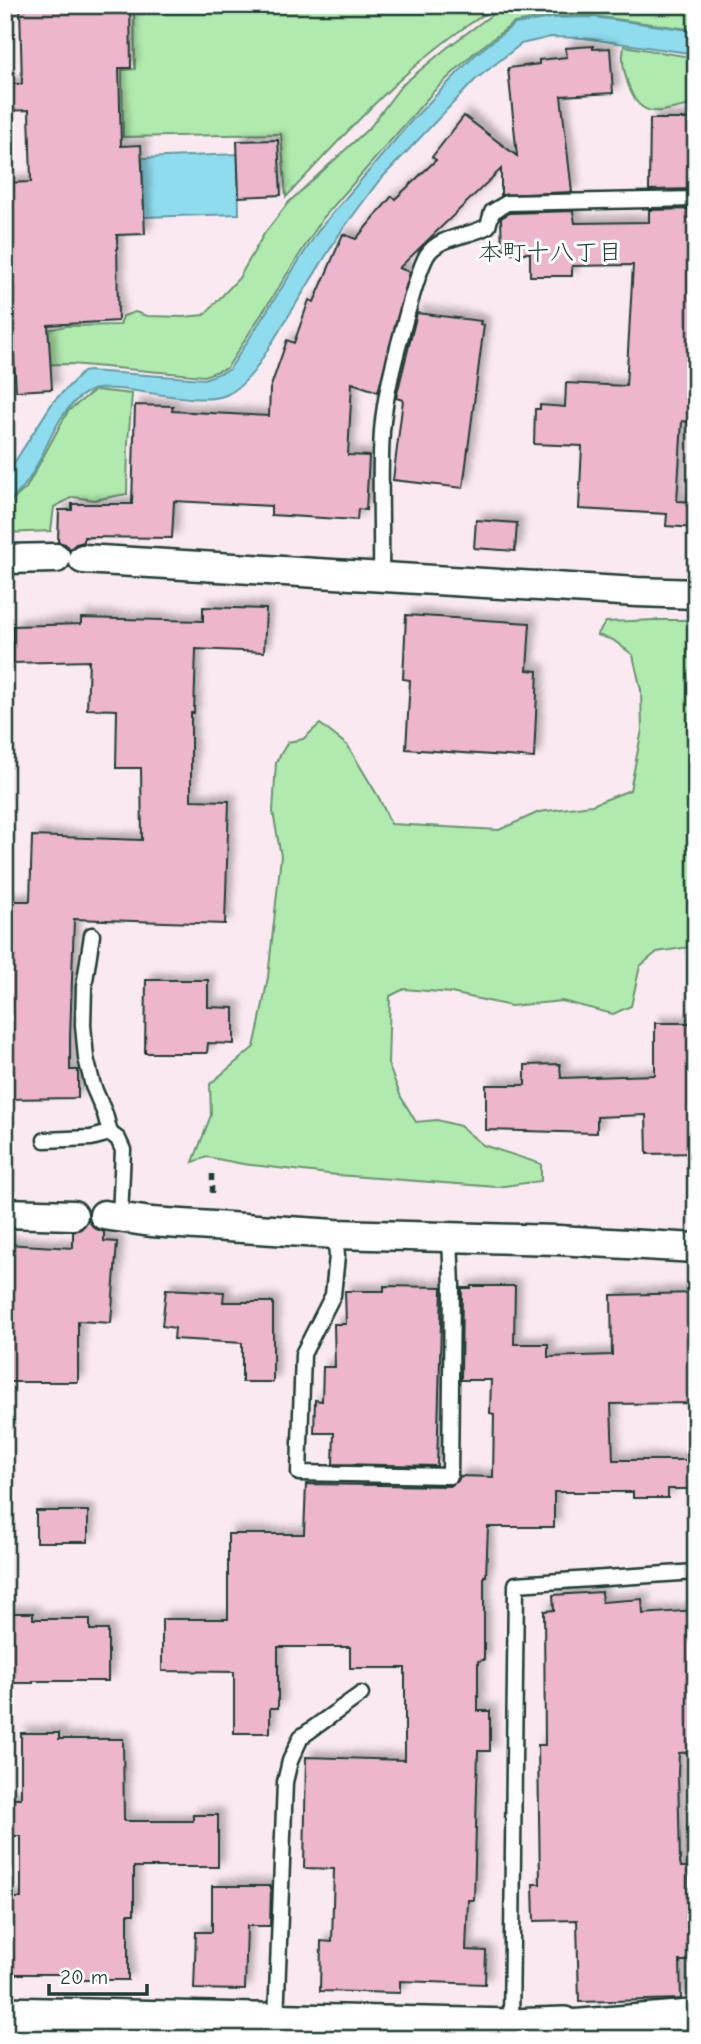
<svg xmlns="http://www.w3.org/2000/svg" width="701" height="2044" viewBox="0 0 701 2044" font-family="'Comic Neue','Klee One',sans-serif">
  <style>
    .green { fill: #b1eaae; stroke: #689471; stroke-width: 2 }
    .water { fill: #8fdcee; stroke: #629ca4; stroke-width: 2 }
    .building { fill: #edb6cd; stroke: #1f3d34; stroke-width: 2; filter: url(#shadow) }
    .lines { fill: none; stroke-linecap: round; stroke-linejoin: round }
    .service-casing { stroke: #1f3d34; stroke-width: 19 }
    .minor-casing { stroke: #1f3d34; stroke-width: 33 }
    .tertiary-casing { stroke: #1f3d34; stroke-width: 40 }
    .path { stroke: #1f3d34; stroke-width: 4.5; stroke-dasharray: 7 5; stroke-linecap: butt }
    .service { stroke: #fff; stroke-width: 14 }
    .minor { stroke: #fff; stroke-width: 28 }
    .tertiary { stroke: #fff; stroke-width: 35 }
    .labels { text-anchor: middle; stroke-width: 6; stroke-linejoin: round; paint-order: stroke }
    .neighbourhood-label { font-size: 24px; fill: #1f3d34; stroke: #fff }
  </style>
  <defs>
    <filter id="shadow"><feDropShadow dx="6" dy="-6" stdDeviation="3.5" flood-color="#0004"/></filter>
  </defs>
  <rect width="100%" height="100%" fill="#fae9f0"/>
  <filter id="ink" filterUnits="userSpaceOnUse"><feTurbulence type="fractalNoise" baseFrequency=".0143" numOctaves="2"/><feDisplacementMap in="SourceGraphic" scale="14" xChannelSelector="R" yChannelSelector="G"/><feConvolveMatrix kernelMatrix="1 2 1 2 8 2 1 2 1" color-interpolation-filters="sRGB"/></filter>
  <g filter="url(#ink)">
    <g class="green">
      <path d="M 134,5 L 500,5 C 414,54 353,126 286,197 L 281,134 L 123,137 L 122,70 L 135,69 Z"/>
      <polygon points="505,5 696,5 696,30 593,16 551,17 514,23 475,52 434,91 323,218 227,368 204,376 71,364 24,365 33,333 66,326 120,325 123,316 135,312 147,316 183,317 204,315 239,278 264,234 288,203 371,126 401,86 448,47"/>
      <path d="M 624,46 L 696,58 L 696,104 C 664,109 641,125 628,84 C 624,71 621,61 624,46 Z"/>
      <polygon points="95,390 132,394 128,442 127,494 94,500 73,497 54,507 51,531 5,533 5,507 26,488 68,411"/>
      <polygon points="656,620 696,620 696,946 657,952 640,966 631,1006 613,1014 562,1001 511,1006 451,993 404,989 390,996 388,1064 401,1097 416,1122 437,1120 460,1126 483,1145 541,1164 541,1181 497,1187 337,1175 243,1164 207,1157 193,1162 211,1115 210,1084 254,1047 259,1025 268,977 281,856 273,812 276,762 288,742 303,739 320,724 348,746 379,798 391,824 499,830 539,812 592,805 630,790 642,730 641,690 633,655 613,640 597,635 606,622"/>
    </g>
    <g class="water">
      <path d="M 593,17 L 696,31 L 696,54 L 583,38 L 551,37 L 521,44 L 475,80 L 378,182 L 340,233 L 255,370 C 247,380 238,390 226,395 C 205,405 145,391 119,389 C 111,389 100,387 92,390 C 46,410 47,477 5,504 L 5,477 L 53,402 L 83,372 L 89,371 L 204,379 L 229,370 L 320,228 L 413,119 L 476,54 L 515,24 L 551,18 Z"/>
      <polygon points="238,154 239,214 144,217 142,158"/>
    </g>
    <g class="building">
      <polygon points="20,5 130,5 131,68 119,68 121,146 141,145 145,234 117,235 118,321 48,325 52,389 16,391 13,342 5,343 5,183 31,182 29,110 5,111 5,84 22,84"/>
      <polygon points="593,46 593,49 610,48 613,93 561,96 572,192 501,195 501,169 399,268 410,272 378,392 352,383 348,455 369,456 366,510 358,509 357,520 271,515 271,506 174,501 172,538 84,537 84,542 76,544 70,549 65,544 58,542 59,510 72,510 72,504 132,504 135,405 173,406 172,411 269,416 270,389 287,340 294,343 309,300 314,302 343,234 356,239 392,196 395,199 436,160 432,157 464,116 517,156 508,68 539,64 539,60 567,57 565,48"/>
      <polygon points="650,119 696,119 696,189 649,190"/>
      <polygon points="278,140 281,195 239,197 237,141"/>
      <polygon points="696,209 696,399 691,399 690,422 682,421 677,501 696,502 696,528 666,526 667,514 579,509 582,446 534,444 535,409 540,409 540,405 565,407 566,383 626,386 633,265 572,266 572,276 530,276 530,253 511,253 511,249 502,249 501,218 510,213 573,211 575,223 649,222 649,210"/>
      <polygon points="417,313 481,321 480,324 484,325 463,488 393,480 403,400 396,398"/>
      <polygon points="476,520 517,523 515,551 474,548"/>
      <polygon points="203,607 266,609 264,652 196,649 194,713 191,713 191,800 229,801 225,924 74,919 70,1037 70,1070 78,1070 78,1098 5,1099 5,901 30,901 32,836 142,840 141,768 116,768 117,710 87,709 89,661 13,663 13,626 81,624 81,618 203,621"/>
      <polygon points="406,615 530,623 527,670 538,671 534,758 406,749 410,680 403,679"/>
      <polygon points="146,980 208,980 208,1007 234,1008 234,1044 208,1043 207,1053 145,1053"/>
      <polygon points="655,1023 694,1023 696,1153 647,1154 646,1115 597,1117 597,1133 486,1130 486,1085 525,1085 525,1065 560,1064 561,1078 655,1075"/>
      <polygon points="88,1220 94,1228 104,1232 104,1241 117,1242 111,1323 78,1321 78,1382 5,1382 5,1244 73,1248 73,1232 81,1229"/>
      <polygon points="384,1286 442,1287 437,1466 333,1464 334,1433 314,1433 315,1400 322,1401 323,1367 335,1367 334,1324 346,1324 345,1291 384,1291"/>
      <polygon points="471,1286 515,1286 514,1344 548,1344 548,1357 612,1355 611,1295 696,1293 696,1403 611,1404 613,1460 694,1460 694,1489 668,1489 668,1498 633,1498 633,1492 554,1492 554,1527 488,1527 486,1576 484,1576 484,1660 478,1661 478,1711 490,1711 490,1751 478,1751 474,1900 468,1900 466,1950 486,1951 485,1984 400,1981 400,1993 320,1991 321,1941 332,1942 334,1869 304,1868 306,1757 405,1760 405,1668 350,1668 350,1647 278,1647 278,1708 270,1708 270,1733 234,1733 234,1672 162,1671 162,1619 228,1619 228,1534 304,1534 306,1484 450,1486 458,1481 460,1476 493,1477 494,1414 490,1413 491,1380 461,1380 462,1288 471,1288"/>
      <polygon points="166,1289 224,1292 223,1302 273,1302 273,1382 242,1382 242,1343 174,1339 175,1328 162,1326"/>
      <rect x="36" y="1511" width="52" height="31"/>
      <polygon points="601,1592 602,1602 642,1599 643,1614 696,1610 696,1752 679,1753 678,1772 680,1862 681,1867 689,1867 691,1961 680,1961 681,1999 579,2002 577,1920 534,1921 533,1884 540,1884 538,1745 545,1745 544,1611 554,1610 553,1595"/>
      <polygon points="9,1613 33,1613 33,1619 90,1619 90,1630 108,1630 108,1681 33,1681 33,1683 5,1683 5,1614"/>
      <polygon points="21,1733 59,1733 59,1739 123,1739 124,1821 193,1821 193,1815 218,1815 218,1867 134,1867 134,1914 128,1914 128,1980 78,1980 78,1974 5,1974 5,1898 21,1898 21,1836 5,1836 5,1798 21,1798"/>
      <polygon points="212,1886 271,1886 270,1926 247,1926 245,1990 194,1989 196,1932 212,1932"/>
    </g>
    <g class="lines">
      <g class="service-casing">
        <g id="service">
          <path d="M 381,575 C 382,528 379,479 382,431 C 385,393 395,358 405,321 C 410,303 418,271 427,255 C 440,235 470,237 488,226 L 492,212 L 507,203 L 696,199"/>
          <polyline points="92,935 84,987 83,1025 86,1058 93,1086 105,1114 110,1133 118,1139 123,1150 120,1217"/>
          <polyline points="45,1140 91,1138 110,1133"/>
          <polyline points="335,1234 337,1256 333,1295 303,1354 299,1473 450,1476 452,1286 450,1238"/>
          <polyline points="276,2021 285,1782 290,1761 301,1737 361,1694"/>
          <polyline points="511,2027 516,1584 696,1572"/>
        </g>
      </g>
      <g class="minor-casing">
        <g id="minor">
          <polyline points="5,559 56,558"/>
          <polyline points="83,559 637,592 696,594"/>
          <polyline points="5,1213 73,1215"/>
          <polyline points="104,1215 151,1222 335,1234 558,1240 696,1248"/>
          <polyline points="564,2039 564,2025 696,2014"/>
        </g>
      </g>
      <g class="tertiary-casing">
        <polyline id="tertiary" points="5,2015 511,2027 564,2025"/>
      </g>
      <polyline class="path" points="212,1174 212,1196"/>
      <use href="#service" class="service"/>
      <use href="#minor" class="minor"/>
      <use href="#tertiary" class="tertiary"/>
    </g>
  </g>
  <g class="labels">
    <g class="neighbourhood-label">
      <text x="550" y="260">本町十八丁目</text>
    </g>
  </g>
  <rect width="701" height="2044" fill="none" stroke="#fff" stroke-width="28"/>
  <rect x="14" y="14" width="673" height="2016" fill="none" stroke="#1f3d34" stroke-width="2.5" filter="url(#ink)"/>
  <path d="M49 1984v10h98v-10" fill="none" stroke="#1f3d34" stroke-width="3.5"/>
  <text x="60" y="1984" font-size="21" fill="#1f3d34" stroke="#ffffff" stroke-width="5" paint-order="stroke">20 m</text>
</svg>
